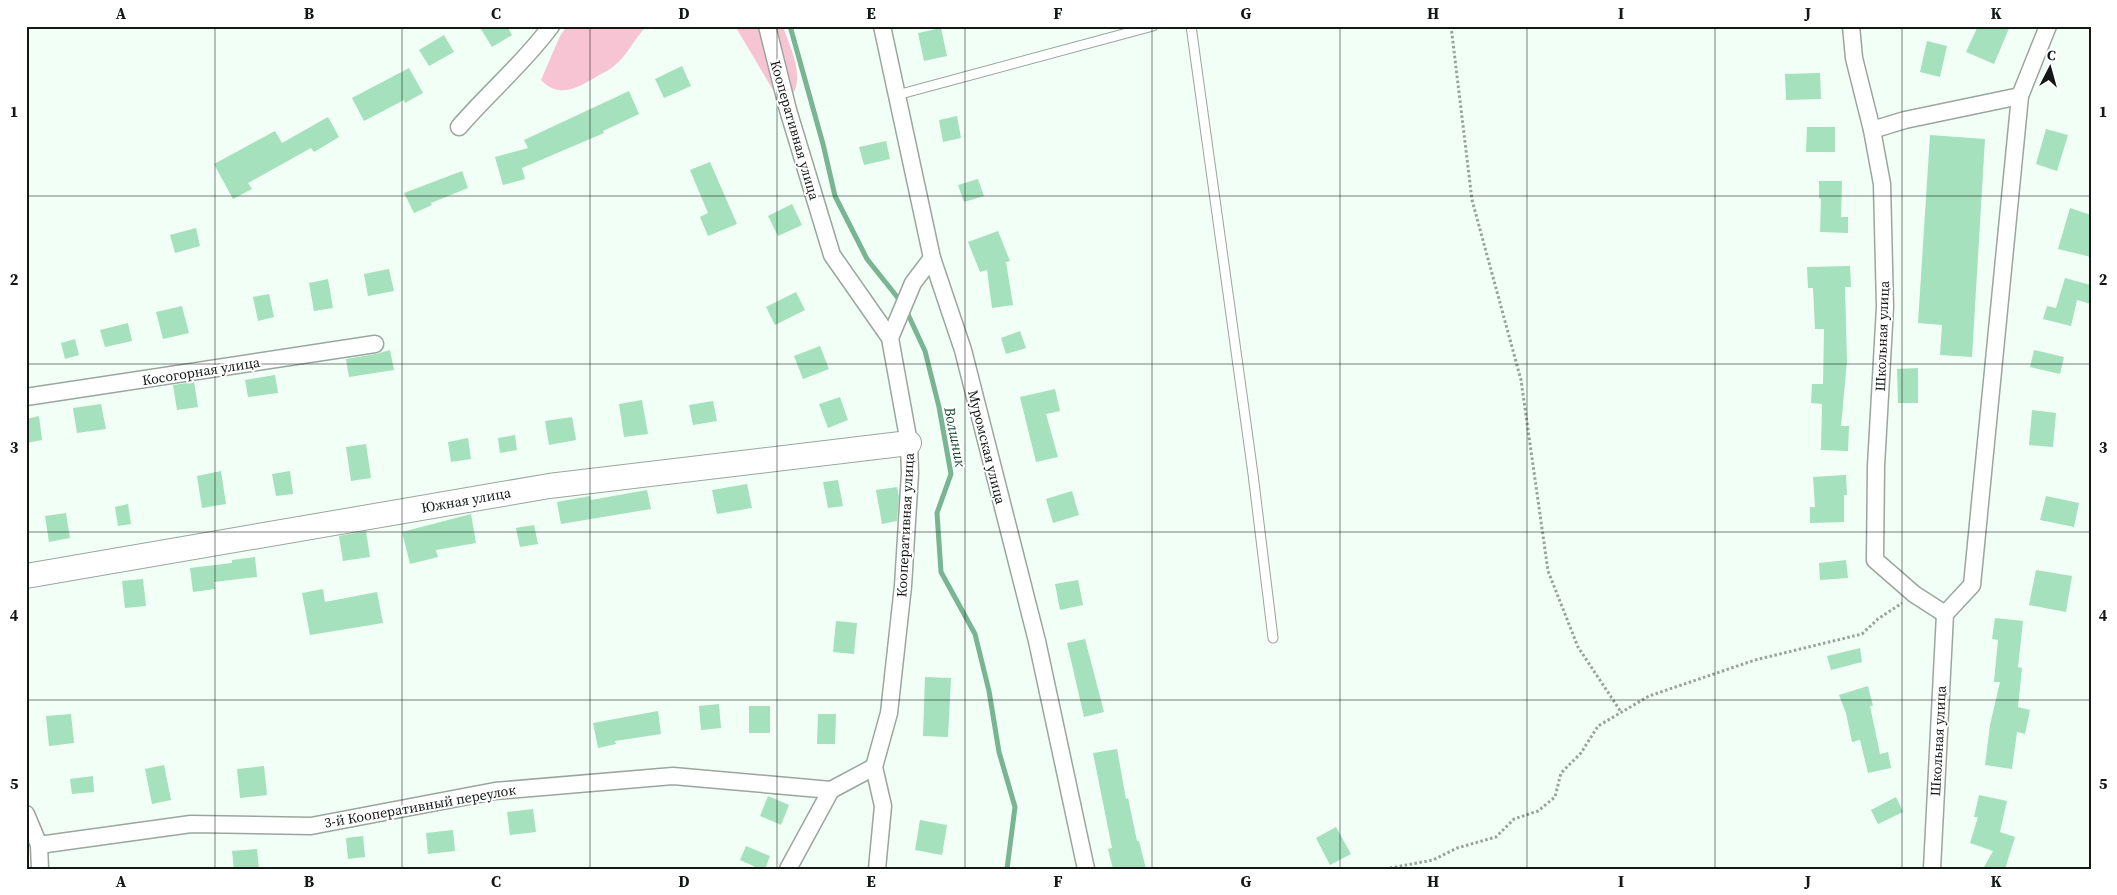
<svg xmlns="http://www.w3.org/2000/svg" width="2117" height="895" viewBox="0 0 2117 895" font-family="'Source Serif 4',serif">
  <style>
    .green { fill: #f7c4d4 }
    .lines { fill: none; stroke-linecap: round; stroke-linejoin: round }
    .stream { stroke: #79b592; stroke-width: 5 }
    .building { fill: #a4e1bc }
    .lane-casing { stroke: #9aa69e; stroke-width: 11 }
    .street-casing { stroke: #9aa69e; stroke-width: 19 }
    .secondary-casing { stroke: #9aa69e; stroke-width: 26 }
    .path { stroke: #97a29b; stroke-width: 3; stroke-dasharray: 2.5 2.5; stroke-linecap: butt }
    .lane { stroke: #fff; stroke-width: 9 }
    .street { stroke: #fff; stroke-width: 16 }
    .secondary { stroke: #fff; stroke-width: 24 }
    .grid { fill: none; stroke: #131815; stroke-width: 1; stroke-opacity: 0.55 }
    .labels { text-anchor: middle; stroke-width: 4; stroke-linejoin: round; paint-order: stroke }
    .street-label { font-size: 14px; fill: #131815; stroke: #fff }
    .water-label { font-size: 15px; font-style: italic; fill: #17462e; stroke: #fff }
    .neatline { fill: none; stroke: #131815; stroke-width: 2 }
    .grid-label { font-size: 16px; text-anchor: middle; font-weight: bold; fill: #131815 }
  </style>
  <rect width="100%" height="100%" fill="#f1fff6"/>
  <g class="green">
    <path d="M 567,26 L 647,26 C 635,37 627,56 615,65 C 610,70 602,73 596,77 C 577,88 559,99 541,80 L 560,36 Z"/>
    <path d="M 735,26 L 783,26 C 790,48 805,75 792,96 L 782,96 L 773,90 Z"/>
  </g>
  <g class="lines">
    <g class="stream">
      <polyline points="790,26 823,144 835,196 867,259 902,303"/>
      <polyline points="906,310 925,351 939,407 951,474 937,513 941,572 975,634 989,691 999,752 1015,807 1007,869"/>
    </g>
  </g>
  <g class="building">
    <polygon points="479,26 507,26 512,35 492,47"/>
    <polygon points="1978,26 2010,26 1994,64 1966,52"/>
    <polygon points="941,28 947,56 924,61 918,33"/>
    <polygon points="444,35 454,52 429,66 419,50"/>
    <polygon points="1927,41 1947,46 1940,77 1920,72"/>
    <polygon points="682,66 691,86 664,98 655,79"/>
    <polygon points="409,68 423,93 405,103 404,100 364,121 352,98"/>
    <polygon points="1820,73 1821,99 1786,100 1785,74"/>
    <polygon points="629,91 639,114 603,131 604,133 522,168 525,179 503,185 495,157 528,148 524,140"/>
    <polygon points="957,116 961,138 943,142 939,120"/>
    <polygon points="328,117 339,137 314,152 311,148 248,183 252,189 233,199 214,164 275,131 282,143"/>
    <polygon points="1807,127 1835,127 1835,152 1806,152"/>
    <polygon points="2046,129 2068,135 2057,171 2036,164"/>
    <polygon points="1930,135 1985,139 1972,357 1940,355 1942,325 1918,323"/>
    <polygon points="886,141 890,159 864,165 859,147"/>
    <polygon points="710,162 737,224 708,236 700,217 708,213 690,170"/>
    <polygon points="462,171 468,188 431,203 432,205 414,213 404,193"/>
    <polygon points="978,179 984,196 964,202 958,185"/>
    <polygon points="1819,181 1842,181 1841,217 1848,217 1848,233 1820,232 1821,199 1819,198"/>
    <polygon points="792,204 802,225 778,236 768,216"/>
    <polygon points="2070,208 2091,215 2091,257 2058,249"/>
    <polygon points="196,228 200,246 175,253 170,235"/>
    <polygon points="998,231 1010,261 1006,262 1013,305 992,308 987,270 980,272 968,242"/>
    <polygon points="1850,266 1851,287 1845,287 1847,361 1841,426 1849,426 1848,451 1821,450 1822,404 1811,403 1812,384 1823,384 1824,329 1815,329 1813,288 1808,288 1807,267"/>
    <polygon points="389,269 394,291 368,296 364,274"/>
    <polygon points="2065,278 2091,285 2091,304 2077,300 2071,326 2043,319 2047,306 2056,308"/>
    <polygon points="328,279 333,308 314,311 309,283"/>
    <polygon points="796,292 805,310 775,325 766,307"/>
    <polygon points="269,294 274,317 258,321 253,297"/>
    <polygon points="182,306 189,333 163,339 156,312"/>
    <polygon points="128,323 132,341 105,347 100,330"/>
    <polygon points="1020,331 1026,348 1006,354 1001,338"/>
    <polygon points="75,339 79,355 65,359 61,343"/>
    <polygon points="820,346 829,369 803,379 794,356"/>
    <polygon points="390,350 394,370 349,377 346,359 376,354"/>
    <polygon points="2034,350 2064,357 2060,374 2030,367"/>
    <polygon points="1918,368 1918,403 1898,403 1897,369"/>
    <polygon points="275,375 278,393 248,397 245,380"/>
    <polygon points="194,382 198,407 177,410 173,385"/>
    <polygon points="1055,389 1060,411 1046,414 1058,457 1036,462 1020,397"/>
    <polygon points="840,397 848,420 828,428 819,404"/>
    <polygon points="642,400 648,434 624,437 619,404"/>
    <polygon points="713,401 717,421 693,425 689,405"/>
    <polygon points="101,404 106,429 77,433 73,408"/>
    <polygon points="2032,410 2056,413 2053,447 2029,445"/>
    <polygon points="39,416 42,440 26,443 26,419"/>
    <polygon points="572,417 576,440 549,445 545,421"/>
    <polygon points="515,435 517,450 500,453 498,438"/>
    <polygon points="468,438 471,459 451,462 448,442"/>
    <polygon points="366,444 371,478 351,481 346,447"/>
    <polygon points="221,471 226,504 202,508 197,476"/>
    <polygon points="290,471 293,494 276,496 272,474"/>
    <polygon points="1846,475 1847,495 1844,495 1844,522 1810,523 1810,507 1815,507 1813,477"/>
    <polygon points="838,480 843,506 828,508 823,482"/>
    <polygon points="747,484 752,508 717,514 712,490"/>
    <polygon points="897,487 899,497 897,521 882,524 876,490"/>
    <polygon points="647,490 651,509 561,524 557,502 590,496 591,500"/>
    <polygon points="1072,491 1079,515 1053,523 1046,499"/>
    <polygon points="2046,496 2079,503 2074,527 2040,520"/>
    <polygon points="128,504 131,524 118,526 115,507"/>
    <polygon points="66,513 70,538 49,542 45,516"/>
    <polygon points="471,514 476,543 436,550 438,557 410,564 402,532"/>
    <polygon points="534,525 538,544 520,547 516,528"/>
    <polygon points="366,531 370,557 343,561 339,536"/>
    <polygon points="255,557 257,577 214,582 215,589 193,592 190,568 232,563 232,560"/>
    <polygon points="1846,560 1848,578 1820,580 1819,563"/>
    <polygon points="2036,570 2072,576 2066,612 2029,605"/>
    <polygon points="143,579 146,606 125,608 122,581"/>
    <polygon points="1078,580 1083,605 1060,610 1055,584"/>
    <polygon points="323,589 325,602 377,592 383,623 310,635 302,593"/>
    <polygon points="1995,618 2023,621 2018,667 2022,668 2018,707 2030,710 2025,734 2017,732 2012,769 1985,765 1990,725 2000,682 1994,682 1998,640 1992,639"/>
    <polygon points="836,621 857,623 854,654 833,652"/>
    <polygon points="1085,639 1104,712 1084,717 1067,643"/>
    <polygon points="1860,648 1862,662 1831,670 1827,656"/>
    <polygon points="925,677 951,678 948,737 923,736"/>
    <polygon points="1868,686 1873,706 1870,706 1880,754 1888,752 1891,768 1868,773 1860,740 1852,742 1846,713 1839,695"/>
    <polygon points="719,704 721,728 701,730 699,706"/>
    <rect x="749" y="706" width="21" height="27"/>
    <polygon points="658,711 661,734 615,741 616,744 598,748 593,723"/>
    <polygon points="71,714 74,743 49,746 46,716"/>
    <polygon points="818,714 836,714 835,744 817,744"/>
    <polygon points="1117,749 1126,799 1128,798 1137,841 1139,841 1146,869 1113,869 1108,849 1112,848 1093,753"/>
    <polygon points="164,765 171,800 152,804 145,769"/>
    <polygon points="264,766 267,795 240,798 237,769"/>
    <polygon points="93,776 94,792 72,794 70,779"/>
    <polygon points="1979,795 2007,801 2000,832 2015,837 2005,869 1983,869 1993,851 1970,843 1978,817 1974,817"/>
    <polygon points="768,796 789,805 781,825 760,816"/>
    <polygon points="1896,797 1903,812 1878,824 1871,810"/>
    <polygon points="533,809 536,832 510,835 507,812"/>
    <polygon points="920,820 947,825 942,855 915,850"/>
    <polygon points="1336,827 1351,854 1330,865 1316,838"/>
    <polygon points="453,830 455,851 428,854 426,833"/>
    <polygon points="363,836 365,857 348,859 346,838"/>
    <polygon points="746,846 770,856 765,869 760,869 740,860"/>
    <polygon points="257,849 259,869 234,869 232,851"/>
  </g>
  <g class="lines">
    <g class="lane-casing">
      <g id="lane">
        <polyline points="1191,26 1253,474 1273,638"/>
        <polyline points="897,95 1153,26"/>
      </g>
    </g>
    <g class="street-casing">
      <g id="street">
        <polyline points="767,26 788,110 832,255 890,338 909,443 910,473 903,586 889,713 874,767 883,806 877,869"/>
        <polyline points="882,26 932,258 963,350 1037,641 1086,869"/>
        <polyline points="1851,26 1854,58 1872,130 1882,184 1885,307 1876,466 1875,560 1914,594 1945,614"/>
        <path d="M 459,127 C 489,92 524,63 551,26"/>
        <polyline points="1872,130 1905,120 2020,96"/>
        <polyline points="890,338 913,283 932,258"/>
        <polyline points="26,397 375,344"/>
        <polyline points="831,790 874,767"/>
        <polyline points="26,814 39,845 40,869"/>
        <polyline points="39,845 191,824 311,826 495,791 673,776 831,790"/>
        <polyline points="788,869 831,790"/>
        <polyline points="1932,869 1945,614 1972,585 2020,96 2048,26"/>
      </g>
    </g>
    <g class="secondary-casing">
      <polyline id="secondary" points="26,576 549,486 909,443"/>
    </g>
    <g class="path">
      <polyline points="1451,26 1472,200 1521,380 1548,571 1578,647 1621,712"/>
      <polyline points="1385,869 1433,860 1457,848 1496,837 1514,819 1538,811 1555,797 1561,773 1581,753 1598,726 1649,696 1755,660 1862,634 1878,619 1902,603"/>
    </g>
    <use href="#lane" class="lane"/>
    <use href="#street" class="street"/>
    <use href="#secondary" class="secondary"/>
  </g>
  <path class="grid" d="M 215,26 L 215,869M 402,26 L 402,869M 590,26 L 590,869M 777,26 L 777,869M 965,26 L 965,869M 1152,26 L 1152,869M 1340,26 L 1340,869M 1527,26 L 1527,869M 1715,26 L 1715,869M 1902,26 L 1902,869M 26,196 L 2091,196M 26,364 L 2091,364M 26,532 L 2091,532M 26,700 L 2091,700"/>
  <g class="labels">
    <g class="street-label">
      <text transform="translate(795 130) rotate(74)" y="5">Кооперативная улица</text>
      <text transform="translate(1882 336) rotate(-88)" y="5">Школьная улица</text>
      <text transform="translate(201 371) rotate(-9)" y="5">Косогорная улица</text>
      <text transform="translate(987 447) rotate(76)" y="5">Муромская улица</text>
      <text transform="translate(466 500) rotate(-10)" y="5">Южная улица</text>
      <text transform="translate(905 525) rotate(-87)" y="5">Кооперативная улица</text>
      <text transform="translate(1938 741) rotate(-87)" y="5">Школьная улица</text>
      <text transform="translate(420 806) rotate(-10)" y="5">3-й Кооперативный переулок</text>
    </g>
    <g class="water-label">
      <text transform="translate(955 437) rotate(79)" y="5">Волшник</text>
    </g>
  </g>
  <rect width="2117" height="895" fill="none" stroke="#ffffff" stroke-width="55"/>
  <g transform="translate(2050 68) rotate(6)" stroke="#ffffff" stroke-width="4" paint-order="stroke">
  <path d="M0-4L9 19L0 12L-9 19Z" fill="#131815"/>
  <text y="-8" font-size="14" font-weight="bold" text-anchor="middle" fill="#131815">С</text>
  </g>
  <rect x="28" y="28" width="2062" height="840" class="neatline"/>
  <g class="grid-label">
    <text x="121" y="19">A</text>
    <text x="309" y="19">B</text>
    <text x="496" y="19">C</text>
    <text x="684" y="19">D</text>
    <text x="871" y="19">E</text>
    <text x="1058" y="19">F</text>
    <text x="1246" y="19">G</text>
    <text x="1433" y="19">H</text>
    <text x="1621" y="19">I</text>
    <text x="1808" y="19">J</text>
    <text x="1996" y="19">K</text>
    <text x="14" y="117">1</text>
    <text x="2103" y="117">1</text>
    <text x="14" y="285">2</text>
    <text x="2103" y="285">2</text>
    <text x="14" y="453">3</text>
    <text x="2103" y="453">3</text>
    <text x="14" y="621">4</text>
    <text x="2103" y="621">4</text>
    <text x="14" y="789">5</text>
    <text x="2103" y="789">5</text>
    <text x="121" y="887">A</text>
    <text x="309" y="887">B</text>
    <text x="496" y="887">C</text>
    <text x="684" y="887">D</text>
    <text x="871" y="887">E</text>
    <text x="1058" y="887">F</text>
    <text x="1246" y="887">G</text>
    <text x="1433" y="887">H</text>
    <text x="1621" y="887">I</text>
    <text x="1808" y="887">J</text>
    <text x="1996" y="887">K</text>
  </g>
</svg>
